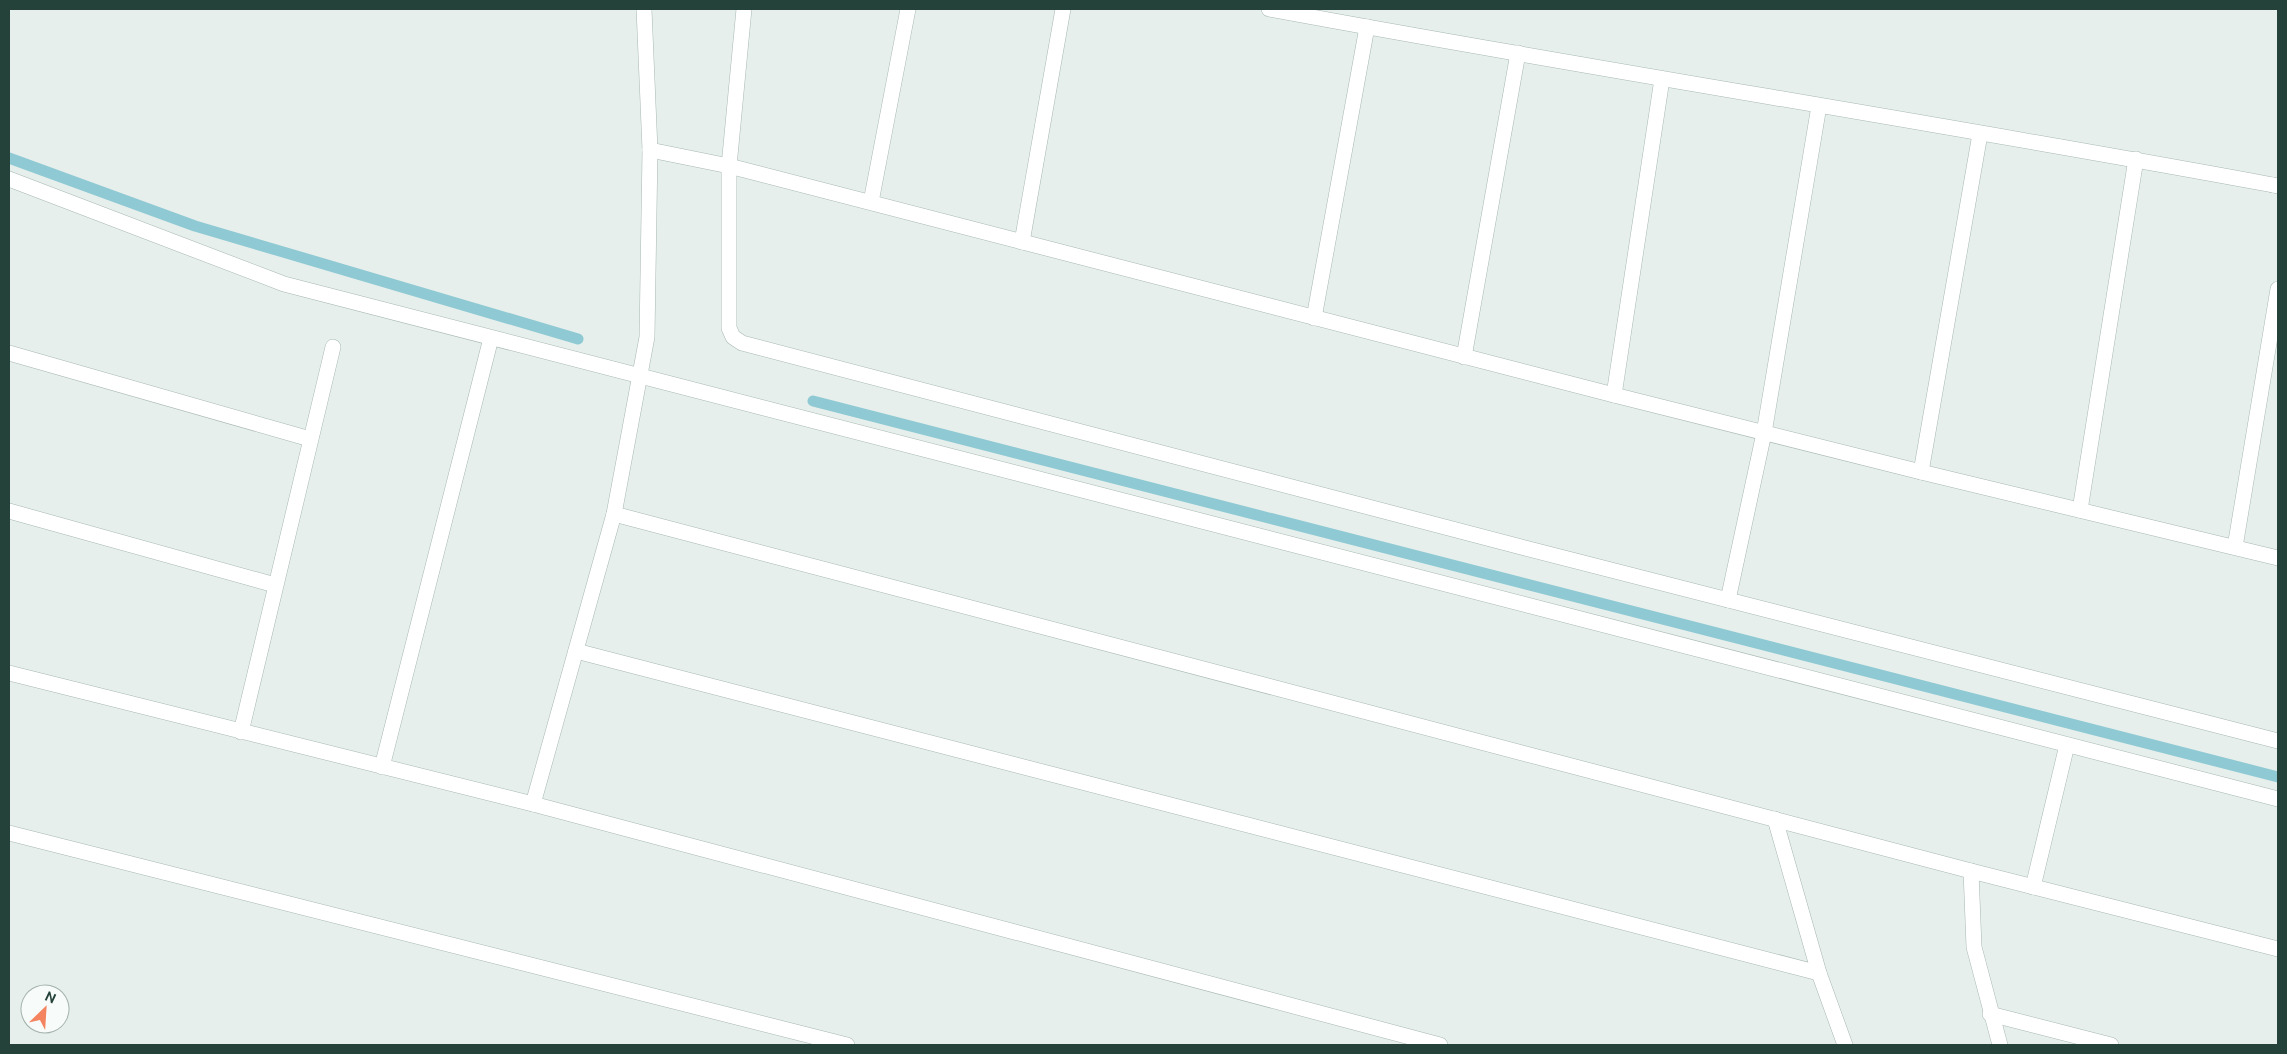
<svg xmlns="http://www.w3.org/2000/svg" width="2287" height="1054" viewBox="0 0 2287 1054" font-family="Ubuntu,sans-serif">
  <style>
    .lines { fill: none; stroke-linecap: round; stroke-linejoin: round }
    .stream { stroke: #8ec9d4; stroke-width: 11 }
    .lane-casing { stroke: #a8b8b2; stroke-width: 16 }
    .street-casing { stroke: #a8b8b2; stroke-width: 16 }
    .lane { stroke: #fff; stroke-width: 15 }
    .street { stroke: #fff; stroke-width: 15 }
  </style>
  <rect width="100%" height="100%" fill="#e6efeb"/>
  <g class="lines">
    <g class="stream">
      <polyline points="9,158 195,226 578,339"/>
      <polyline points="813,401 2278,777"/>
    </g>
    <g class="lane-casing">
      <g id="lane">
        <path d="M 1269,9 C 1603,71 1939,123 2273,185"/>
        <polyline points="729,166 729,328 733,337 742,343 1525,548 2278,741"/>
        <polyline points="9,179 284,284 2278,799"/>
        <polyline points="871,202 908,9"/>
        <polyline points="1464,357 1518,53"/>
        <polyline points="2080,510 2136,159"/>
        <polyline points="9,511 275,585"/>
        <polyline points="1728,600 1764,433 1819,106"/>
        <polyline points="576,651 1819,973"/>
        <polyline points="382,767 491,338"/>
        <polyline points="1775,819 1819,973 1845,1045"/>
        <polyline points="9,833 847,1045"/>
        <polyline points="2033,887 2067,745"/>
        <polyline points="1990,1014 2111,1045"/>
      </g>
    </g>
    <g class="street-casing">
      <g id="street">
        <polyline points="650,150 729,166 1614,395 1921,472 2278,558"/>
        <polyline points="729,166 744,9"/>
        <polyline points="2273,185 2278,186"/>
        <polyline points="1022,242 1063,9"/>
        <polyline points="1314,318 1367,27"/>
        <polyline points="9,353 310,439"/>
        <polyline points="1614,395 1662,79"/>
        <polyline points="1921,472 1980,134"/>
        <polyline points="614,514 1971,871 2278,949"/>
        <polyline points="2235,547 2278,289"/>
        <polyline points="9,673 533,804 1440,1045"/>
        <polyline points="241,732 333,347"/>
        <polyline points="533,804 614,514 647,337 650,150 644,9"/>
        <polyline points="1971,871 1974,947 2000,1045"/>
      </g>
    </g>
    <use href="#lane" class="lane"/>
    <use href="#street" class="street"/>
  </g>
  <rect width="2287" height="1054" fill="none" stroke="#24423a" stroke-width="20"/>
  <g transform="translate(45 1009) rotate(25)"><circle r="24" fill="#f7fbf9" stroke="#a3b1ad"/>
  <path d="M0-4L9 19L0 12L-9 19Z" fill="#f4845f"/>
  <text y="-8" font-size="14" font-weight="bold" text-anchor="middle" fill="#24423a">N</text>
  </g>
</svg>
